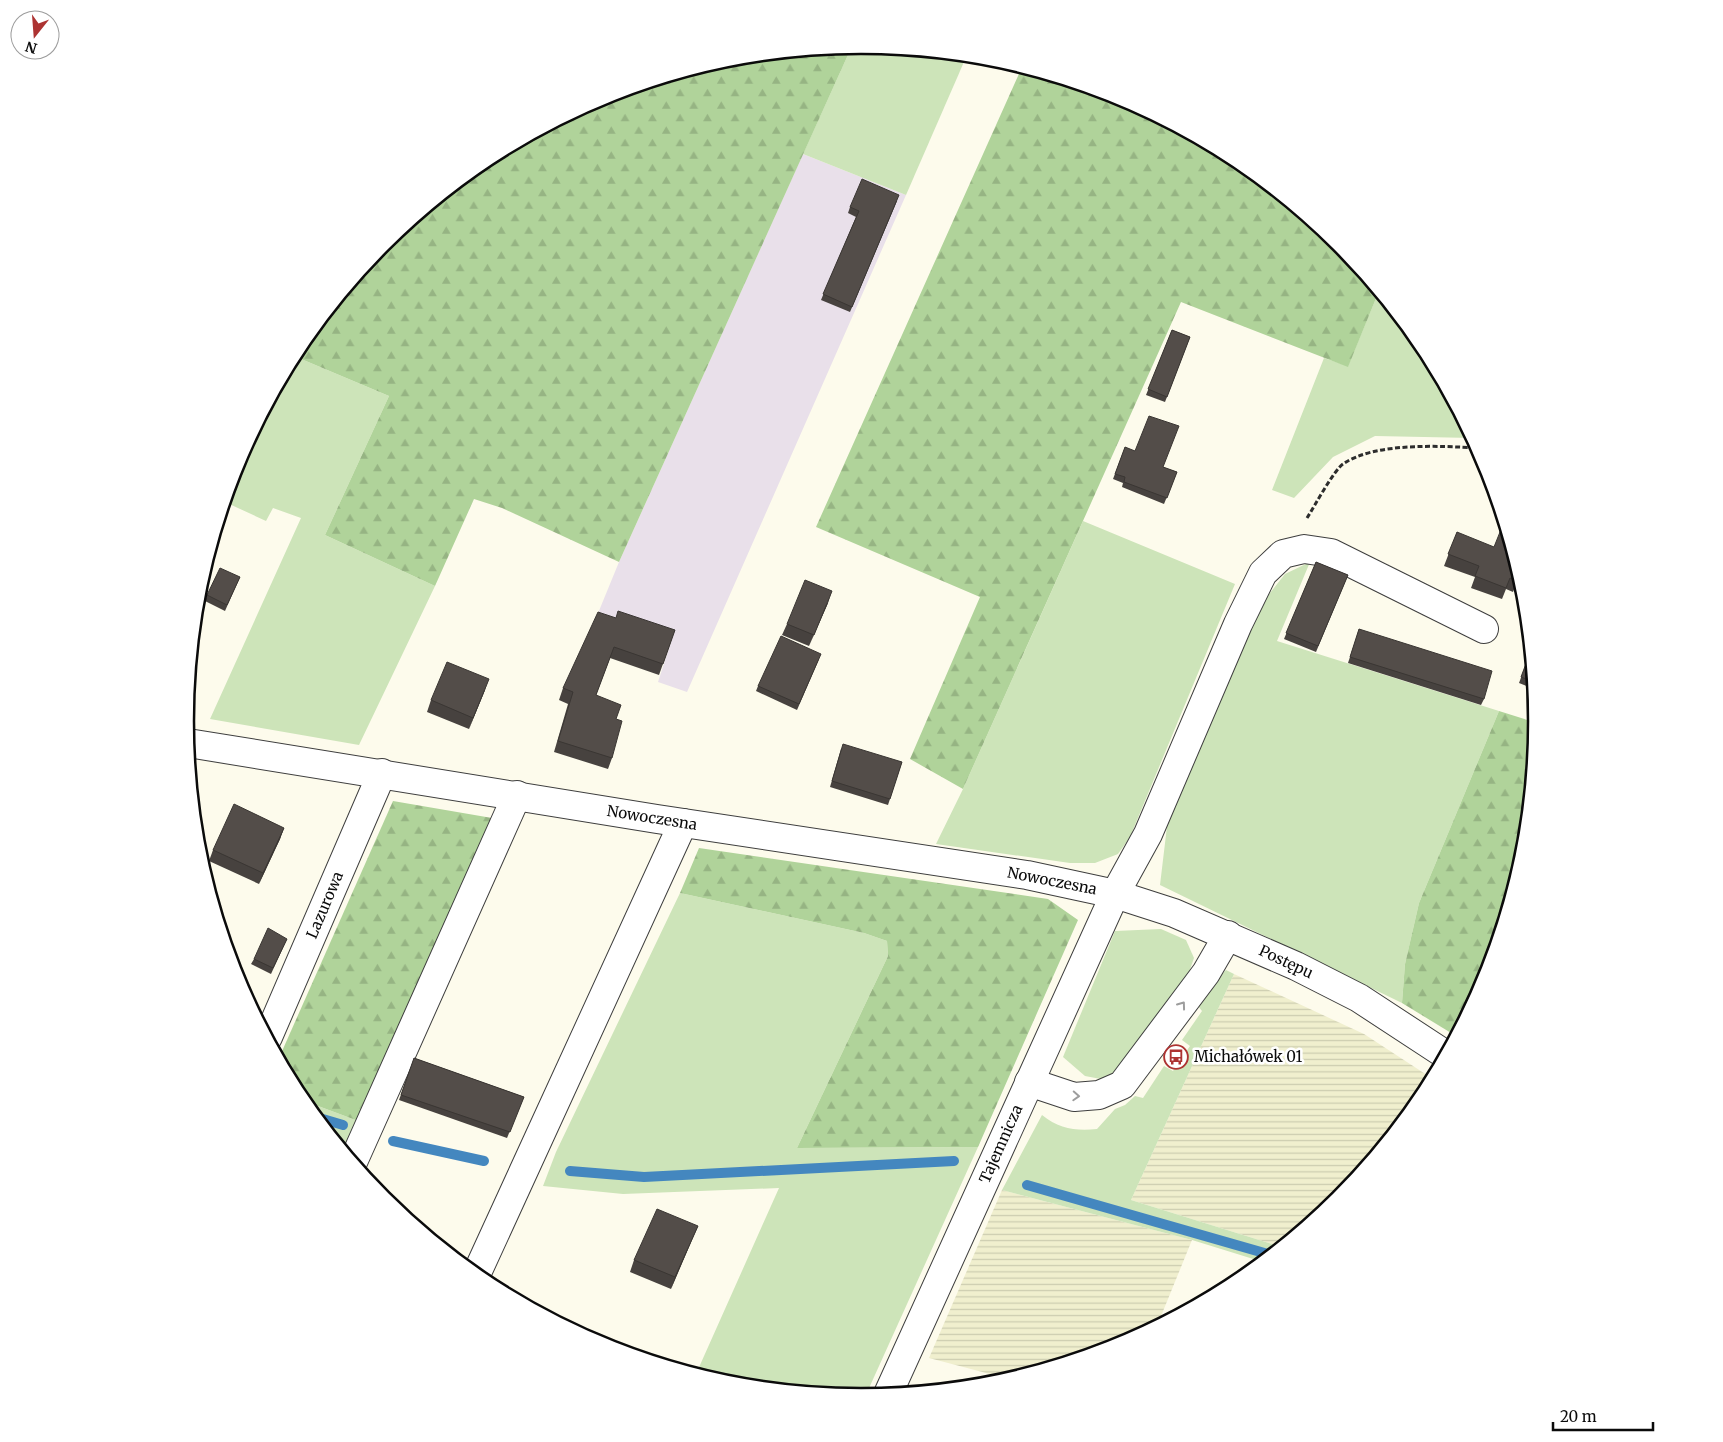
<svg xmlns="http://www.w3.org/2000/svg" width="1723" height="1442" viewBox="0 0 1723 1442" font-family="Merriweather,serif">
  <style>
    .industrial { fill: #e9e0ea }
    .farmland { fill: url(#farmland-rules) }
    .green { fill: #cde4b9 }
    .forest { fill: url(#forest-firs) }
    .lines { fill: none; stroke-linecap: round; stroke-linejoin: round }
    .stream { stroke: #4487bf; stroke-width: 10 }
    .minor-casing { stroke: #3e3e3e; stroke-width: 30 }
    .path { stroke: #2d2d2d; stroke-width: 3; stroke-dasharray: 5 2.5; stroke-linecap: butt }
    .minor { stroke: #fff; stroke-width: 28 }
    .wall { fill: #47423f }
    .shaded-wall { fill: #3a3633 }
    .building { fill: #534d49; stroke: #3a3633 }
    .oneway { stroke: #9d9d9d }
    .labels { text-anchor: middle; stroke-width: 5; stroke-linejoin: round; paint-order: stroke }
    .street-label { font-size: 15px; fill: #0b0b0b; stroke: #fff }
    .poi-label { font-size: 15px; fill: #0b0b0b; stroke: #fff; text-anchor: start }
    .rim { fill: none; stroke: #0b0b0b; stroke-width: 2.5 }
  </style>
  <defs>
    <pattern id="farmland-rules" width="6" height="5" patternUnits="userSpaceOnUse" patternTransform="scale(1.25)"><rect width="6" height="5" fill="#f0efce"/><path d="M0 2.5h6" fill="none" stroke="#ccccb0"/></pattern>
    <pattern id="forest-firs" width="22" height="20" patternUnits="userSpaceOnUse" patternTransform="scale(1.25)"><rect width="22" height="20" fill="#b0d39a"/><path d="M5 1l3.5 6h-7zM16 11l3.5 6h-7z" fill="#96b483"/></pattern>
  </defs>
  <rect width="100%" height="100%" fill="#fdfbec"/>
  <polygon class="industrial" points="803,154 906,195 687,692 658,682 671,642 594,623 619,562"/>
  <g class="farmland">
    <polygon points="1234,974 1364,1034 1433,1079 1423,1097 1339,1199 1282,1247 1131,1200"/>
    <polygon points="1002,1190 1192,1240 1157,1326 1120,1346 1009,1379 929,1358"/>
  </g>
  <g class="green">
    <polygon points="862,45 967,55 906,195 803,154 852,46"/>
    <polygon points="1379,291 1424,346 1473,438 1375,436 1333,457 1294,498 1272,490 1324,358 1348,366"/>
    <polygon points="294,356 389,396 325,535 435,586 359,745 210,719 301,518 273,508 266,521 225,502 237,462"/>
    <polygon points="1083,521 1235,584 1130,837 1118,854 1095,863 1070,863 936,844 963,789"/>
    <polygon points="1310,562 1277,641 1499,711 1419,903 1405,964 1402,1003 1160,885 1168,818 1255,612 1285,574"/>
    <polygon points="680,893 864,933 887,941 888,956 797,1148 978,1147 865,1397 729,1384 696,1374 779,1188 623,1194 543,1186 556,1152"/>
    <polygon points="1161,929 1186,940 1194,958 1187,978 1114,1072 1106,1080 1085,1076 1063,1057 1115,931"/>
    <path d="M 1226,970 L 1234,974 L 1131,1200 L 1282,1247 L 1263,1262 L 1192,1240 L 1002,1190 L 1042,1115 C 1059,1129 1076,1131 1097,1129 L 1115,1109 L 1125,1105 L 1135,1096 L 1143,1098 L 1164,1066 L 1173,1071 L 1190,1046 L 1182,1040 L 1202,1011 L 1194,1001 Z"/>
    <polygon points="302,1100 361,1122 346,1153"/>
  </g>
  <g class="forest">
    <polygon points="852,46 619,562 502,508 474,499 435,586 325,535 389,396 294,356 300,345 384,243 486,159 603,96 730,58"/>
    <polygon points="1022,67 1120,97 1237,159 1340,243 1379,291 1348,367 1181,302 963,789 910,759 980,597 816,527"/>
    <polygon points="1499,711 1537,723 1524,853 1486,980 1456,1036 1402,1003 1405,964 1419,903"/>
    <polygon points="393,801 492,818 361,1122 302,1100 279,1058"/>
    <polygon points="699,848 1048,899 1078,920 978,1147 797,1148 888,956 887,941 864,933 680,893"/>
  </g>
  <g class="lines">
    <g class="stream">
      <polyline points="316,1117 343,1125"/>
      <polyline points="393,1141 484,1161"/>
      <polyline points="570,1171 644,1177 954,1161"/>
      <polyline points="1027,1185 1271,1255"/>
    </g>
    <g class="minor-casing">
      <g id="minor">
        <polyline points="188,743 657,819 1027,875 1115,894 1174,913 1296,966 1359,998 1446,1055"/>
        <polyline points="268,1037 382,773"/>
        <polyline points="1029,1082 1074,1097 1099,1095 1122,1085 1206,973 1228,935"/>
        <polyline points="353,1162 517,795"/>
        <polyline points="476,1275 683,823"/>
        <polyline points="888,1394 1115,894 1148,834 1238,624 1263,573 1283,554 1304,549 1331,553 1484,629"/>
      </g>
    </g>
    <path class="path" d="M 1307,518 C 1314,507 1334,470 1343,464 C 1375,442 1440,446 1478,448"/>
    <use href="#minor" class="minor"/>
  </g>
  <g class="wall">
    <polygon points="897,201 850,312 821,300 856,217 848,213 850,207"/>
    <polygon points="1172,330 1190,337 1165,402 1146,395"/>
    <polygon points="1125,447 1163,467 1177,472 1164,504 1122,487 1123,483 1113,479"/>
    <polygon points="1457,532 1520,574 1513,592 1506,589 1502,599 1471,588 1475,577 1444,566"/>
    <polygon points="1316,562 1348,575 1316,652 1284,639"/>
    <polygon points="240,577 225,611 205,601 207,595"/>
    <polygon points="828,603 809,646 782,635 787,624"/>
    <polygon points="616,618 675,630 659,675 610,658 596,695 616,719 612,758 608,769 554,752 568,704 559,700 563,688"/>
    <polygon points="1359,629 1484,699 1481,705 1348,663"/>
    <polygon points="1530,653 1531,654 1534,689 1519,683"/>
    <polygon points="819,659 797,710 756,691 758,686"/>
    <polygon points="485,690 469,729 427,712 431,700"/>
    <polygon points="841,749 902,762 888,805 830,787"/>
    <polygon points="284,828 280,839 259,884 209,861 213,850"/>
    <polygon points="287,939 271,974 251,964 254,959"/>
    <polygon points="414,1058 524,1097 507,1138 399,1100"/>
    <polygon points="698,1226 671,1289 630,1272 634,1260"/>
  </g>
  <g class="shaded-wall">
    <polygon points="832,591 828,603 809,646 814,635"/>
    <polygon points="489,679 485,690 469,729 473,718"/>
    <polygon points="284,828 280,839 259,884 263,873"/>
    <polygon points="698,1226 693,1237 671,1289 675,1277"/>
  </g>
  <g class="building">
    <polygon points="862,179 899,195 852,307 823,294 859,211 850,207"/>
    <polygon points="1172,330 1190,337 1167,397 1148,389"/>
    <polygon points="1149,416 1179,426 1163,467 1177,472 1167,498 1124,482 1125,477 1115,474 1125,447 1135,451"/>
    <polygon points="1504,522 1520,574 1517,581 1510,578 1506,588 1475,576 1479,566 1448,554 1457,532 1494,547"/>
    <polygon points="1316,562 1348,575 1318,646 1286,633"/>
    <polygon points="220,568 240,577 227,605 207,595"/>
    <polygon points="805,580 832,591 814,635 787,624"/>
    <polygon points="618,611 675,630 663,664 614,647 596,695 621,705 616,719 622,721 612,758 558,741 573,692 563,688 598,612 616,618"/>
    <polygon points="1359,629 1492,671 1484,699 1350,657"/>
    <polygon points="781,636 821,654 799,704 758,686"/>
    <polygon points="1530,653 1531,654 1534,682 1521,677"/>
    <polygon points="447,662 489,679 473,718 431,700"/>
    <polygon points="843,744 902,762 890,799 832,781"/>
    <polygon points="234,804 284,828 263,873 213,850"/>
    <polygon points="268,928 287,939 273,968 254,959"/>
    <polygon points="414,1058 524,1097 510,1132 401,1095"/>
    <polygon points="657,1209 698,1226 675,1277 634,1260"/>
  </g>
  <defs><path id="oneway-chevron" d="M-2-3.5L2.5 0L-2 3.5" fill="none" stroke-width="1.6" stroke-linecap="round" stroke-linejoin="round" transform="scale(1.25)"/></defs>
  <g class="oneway">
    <use href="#oneway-chevron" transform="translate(1182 1005) rotate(-54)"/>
    <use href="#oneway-chevron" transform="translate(1076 1096) rotate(3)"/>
  </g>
  <defs>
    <g id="bus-ring" transform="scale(1.25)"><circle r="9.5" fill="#fff" stroke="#ad3332" stroke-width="1.5"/><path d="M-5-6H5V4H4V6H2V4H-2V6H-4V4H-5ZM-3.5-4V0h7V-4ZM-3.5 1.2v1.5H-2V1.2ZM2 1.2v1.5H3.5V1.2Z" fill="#ad3332"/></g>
  </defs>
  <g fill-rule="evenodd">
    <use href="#bus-ring" x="1176" y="1057"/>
  </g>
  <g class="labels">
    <g class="street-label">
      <text transform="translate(652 818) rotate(9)" y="5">Nowoczesna</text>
      <text transform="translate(1052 881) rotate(11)" y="5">Nowoczesna</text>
      <text transform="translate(325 905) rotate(-67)" y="5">Lazurowa</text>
      <text transform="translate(1286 962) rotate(25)" y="5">Postępu</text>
      <text transform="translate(1001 1144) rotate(-66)" y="5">Tajemnicza</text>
    </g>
    <g class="poi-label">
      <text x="1194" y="1062">Michałówek 01</text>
    </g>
  </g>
  <path d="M0 0H1723V1442H0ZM194 721a667 667 0 1 1 1334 0a667 667 0 1 1-1334 0Z" fill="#fff" fill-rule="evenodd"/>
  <path class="rim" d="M194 721a667 667 0 1 1 1334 0a667 667 0 1 1-1334 0Z"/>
  <g transform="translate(35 35) rotate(197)"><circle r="24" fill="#ffffff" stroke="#9d9d9d"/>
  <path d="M0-4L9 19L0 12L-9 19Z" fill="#ad3332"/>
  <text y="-8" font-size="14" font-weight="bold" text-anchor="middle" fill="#0b0b0b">N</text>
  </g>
  <path d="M1553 1422v8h100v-8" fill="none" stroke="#0b0b0b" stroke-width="2.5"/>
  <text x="1560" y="1422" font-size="15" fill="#0b0b0b" stroke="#ffffff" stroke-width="4" paint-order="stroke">20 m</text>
</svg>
